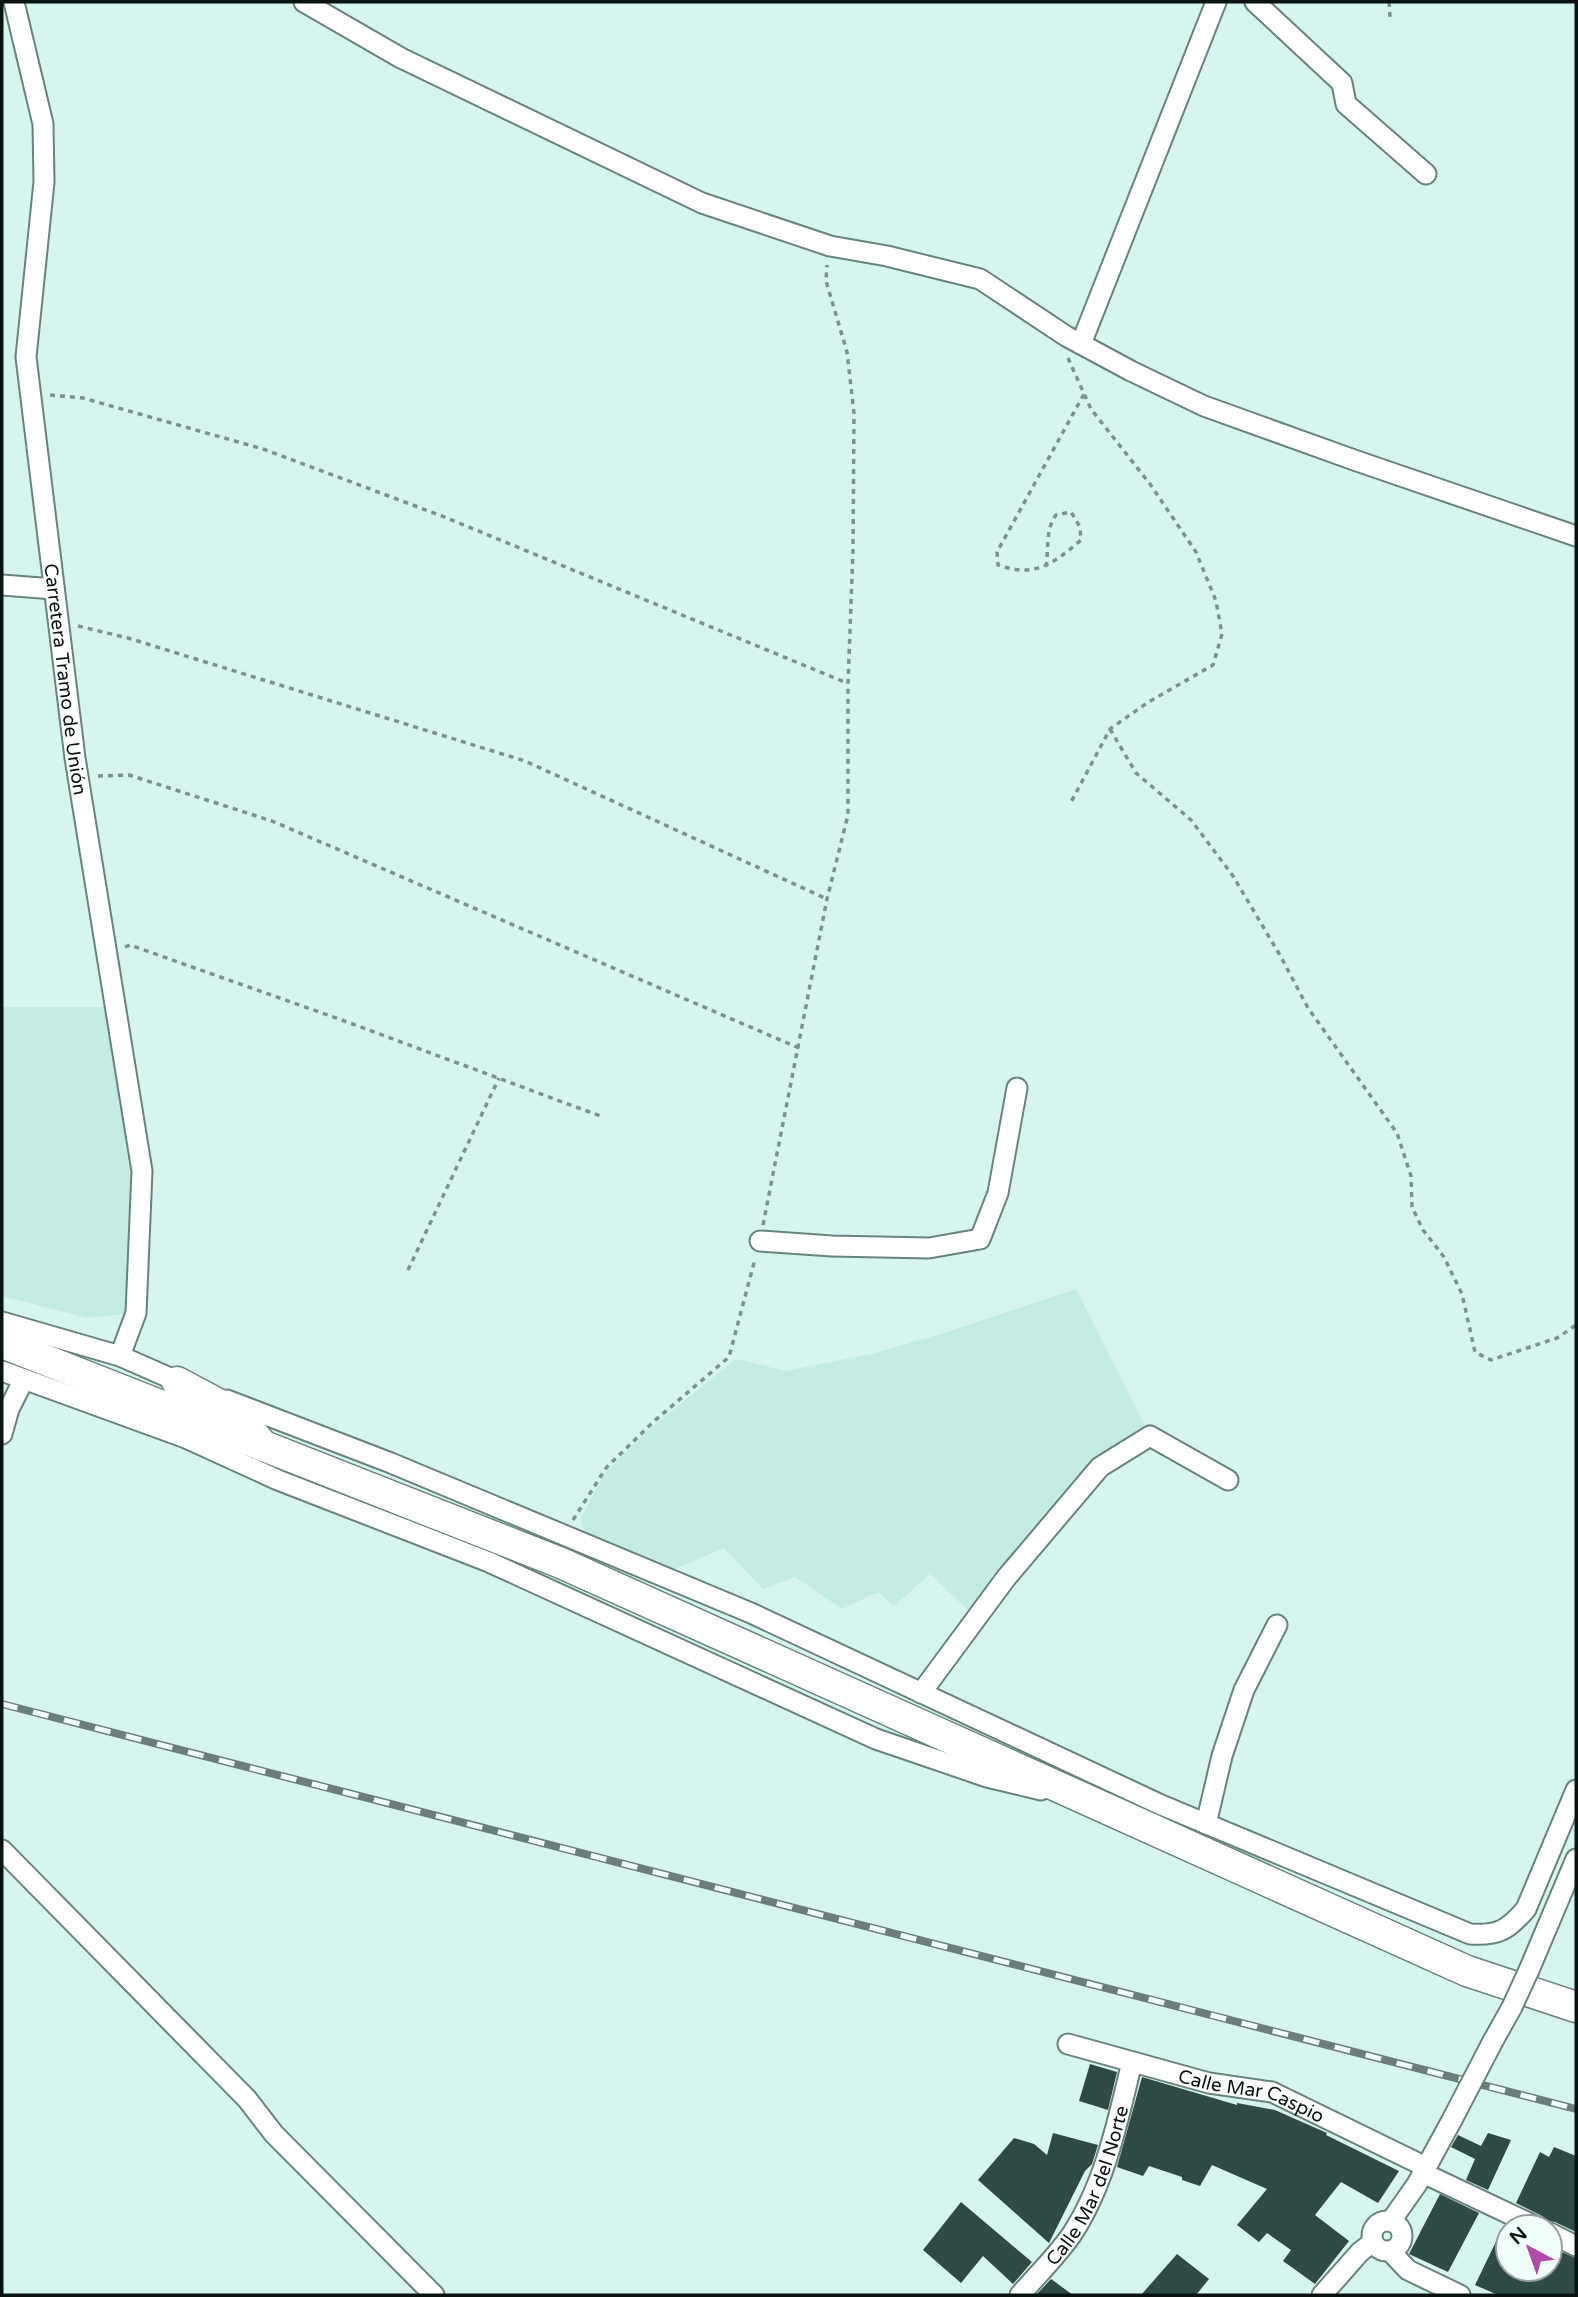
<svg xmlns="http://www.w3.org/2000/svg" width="1578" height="2297" viewBox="0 0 1578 2297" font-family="'Varela Round',sans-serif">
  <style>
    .built { fill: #c4ece4 }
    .building { fill: #2f4944 }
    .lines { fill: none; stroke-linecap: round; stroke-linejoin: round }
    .minor-casing { stroke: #67837d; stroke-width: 23 }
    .highway-casing { stroke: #67837d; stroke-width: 33 }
    .path { stroke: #7c928d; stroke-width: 3.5; stroke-dasharray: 5 5; stroke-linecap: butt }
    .minor { stroke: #fff; stroke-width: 19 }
    .highway { stroke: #fff; stroke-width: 30 }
    .rail-casing { stroke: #6a7e7b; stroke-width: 8 }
    .rail { stroke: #f2fefb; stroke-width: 5; stroke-dasharray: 16; stroke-linecap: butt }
    .minor-bridge-casing { stroke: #67837d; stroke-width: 23; stroke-linecap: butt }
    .minor-bridge { stroke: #fff; stroke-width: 19 }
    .labels { text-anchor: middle; stroke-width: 7; stroke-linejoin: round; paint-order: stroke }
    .street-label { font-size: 19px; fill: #091412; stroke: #f2fefb }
  </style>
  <rect width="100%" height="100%" fill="#d7f5ef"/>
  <g class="built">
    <polygon points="2,1007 116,1007 142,1171 136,1313 87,1318 2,1296"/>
    <polygon points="1076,1289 1150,1436 1100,1467 974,1616 930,1574 894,1606 878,1592 842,1609 795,1577 763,1589 724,1548 665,1573 585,1534 581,1519 603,1475 647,1431 736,1359 786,1371 876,1353 944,1333"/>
  </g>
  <g class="building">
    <polygon points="1090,2064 1117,2072 1108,2110 1079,2101"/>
    <polygon points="1142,2077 1237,2105 1237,2103 1275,2110 1327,2133 1326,2135 1399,2171 1378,2203 1341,2182 1315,2215 1349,2241 1315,2284 1283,2261 1291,2250 1267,2233 1259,2242 1237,2225 1267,2189 1212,2165 1200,2186 1182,2180 1182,2177 1149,2166 1143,2176 1117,2167"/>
    <polygon points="1053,2133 1098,2145 1092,2164 1085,2171 1049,2243 978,2180 1014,2138 1034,2144 1047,2155"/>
    <polygon points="1488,2133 1511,2140 1488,2190 1466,2180 1475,2159 1451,2147 1458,2135 1481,2146"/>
    <polygon points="1554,2147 1576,2156 1576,2232 1555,2222 1548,2221 1542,2216 1516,2203 1540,2152 1549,2157"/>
    <polygon points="1440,2194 1479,2213 1448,2272 1409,2254"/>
    <polygon points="961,2202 1032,2262 1013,2284 983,2256 961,2283 923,2250"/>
    <polygon points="1504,2225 1508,2227 1508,2269 1550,2269 1550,2247 1576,2258 1576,2295 1498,2295 1475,2285"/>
    <polygon points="1177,2254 1209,2279 1196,2295 1141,2295"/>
    <polygon points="1051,2279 1073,2295 1036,2295"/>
  </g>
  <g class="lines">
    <g class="minor-casing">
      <g id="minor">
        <path id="s1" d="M 14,2 L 43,124 L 44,182 L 26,357 L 75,758 L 142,1171 L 136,1313 L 120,1356"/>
        <polyline points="304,2 401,58 702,203 830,246 887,256 980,279 1066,336 1131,371 1204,406 1357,461 1576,536"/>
        <polyline points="1255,2 1342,83 1346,104 1426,174"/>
        <polyline points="1081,344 1216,2"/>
        <polyline points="2,585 54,589"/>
        <polyline points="760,1241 832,1246 929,1248 980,1239 998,1193 1017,1088"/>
        <polyline points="2,1322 120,1356 186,1385"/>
        <polyline points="2,1371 186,1438 278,1480 489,1562 876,1739 987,1777 1041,1790"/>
        <path d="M 227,1400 L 391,1463 L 751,1613 L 1159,1804 L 1470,1934 C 1498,1936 1508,1930 1526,1909 L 1576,1790"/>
        <polyline points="2,1434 9,1409 24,1379"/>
        <polyline points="921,1693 1006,1578 1100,1467 1150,1436 1228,1480"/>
        <polyline points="1206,1824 1222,1756 1244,1690 1277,1625"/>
        <polyline points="2,1850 247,2099 274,2134 434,2295"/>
        <polyline points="1529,1970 1576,1859"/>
        <polyline points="1493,2041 1512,2007"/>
        <path id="s2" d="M 1068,2044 L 1209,2083 L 1272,2092 L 1426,2167"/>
        <polyline points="1423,2173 1537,2227"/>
        <circle cx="1387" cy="2236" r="15"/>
        <polyline points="1391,2221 1417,2184 1453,2118"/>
        <polyline points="1550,2233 1576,2246"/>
        <polyline points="1390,2251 1408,2270 1460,2295"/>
        <path id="s3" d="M 1020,2295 C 1037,2275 1057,2256 1072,2234 C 1105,2184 1118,2120 1132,2062"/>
        <polyline points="1322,2295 1360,2252 1373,2242"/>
      </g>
    </g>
    <g class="highway-casing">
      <g id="highway">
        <polyline points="2,1343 561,1563 1467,1971 1576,2007"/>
        <polyline points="177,1382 237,1414 263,1446"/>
      </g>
    </g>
    <g class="path">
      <polyline points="1389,2 1390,17"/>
      <polyline points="1068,358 1091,409 1150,484 1196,552 1216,601 1222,634 1213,665 1147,703 1110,729 1070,804"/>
      <polyline points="50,395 83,398 263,449 442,516 847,683"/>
      <path d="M 1046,567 C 1049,548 1045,530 1056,515 L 1071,512 L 1080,527 L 1081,540 C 1053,564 1035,578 998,565 L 997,552 L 1084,394"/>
      <polyline points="78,626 128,638 525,761 827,899"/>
      <polyline points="1110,729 1136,773 1191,820 1233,876 1281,957 1308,1008 1397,1133 1411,1176 1412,1207 1423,1230 1444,1257 1462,1294 1475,1352 1491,1360 1557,1338 1576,1325"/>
      <polyline points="98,776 129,775 272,821 799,1048"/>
      <polyline points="125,947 130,945 339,1019 603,1117"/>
      <polyline points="763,1225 827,899 848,815 848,684 853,550 854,413 847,352 826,281 827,265"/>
      <polyline points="408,1270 499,1078"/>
      <polyline points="573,1520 606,1468 652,1423 729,1357 755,1259"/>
    </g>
    <use href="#minor" class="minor"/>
    <use href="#highway" class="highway"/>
    <g class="rail-casing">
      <polyline id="rail" points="2,1704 1576,2109"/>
    </g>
    <use href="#rail" class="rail"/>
    <g class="minor-bridge-casing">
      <g id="minor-bridge">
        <polyline points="1512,2007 1529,1970"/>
        <polyline points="1453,2118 1493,2041"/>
      </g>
    </g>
    <use href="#minor-bridge" class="minor-bridge"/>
  </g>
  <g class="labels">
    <g class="street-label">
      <text dy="7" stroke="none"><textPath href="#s1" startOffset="684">Carretera Tramo de Unión</textPath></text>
      <text dy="7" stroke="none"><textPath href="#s2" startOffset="191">Calle Mar Caspio</textPath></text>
      <text dy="7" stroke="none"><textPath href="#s3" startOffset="131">Calle Mar del Norte</textPath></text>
    </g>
  </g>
  <rect width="1578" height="2297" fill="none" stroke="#091412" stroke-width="7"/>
  <g transform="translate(1529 2248) rotate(319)"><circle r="33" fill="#f2fefb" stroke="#95a09e" stroke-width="2"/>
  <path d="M0-5L12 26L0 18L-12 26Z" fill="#b349aa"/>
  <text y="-10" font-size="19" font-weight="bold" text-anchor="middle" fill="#091412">N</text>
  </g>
</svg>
